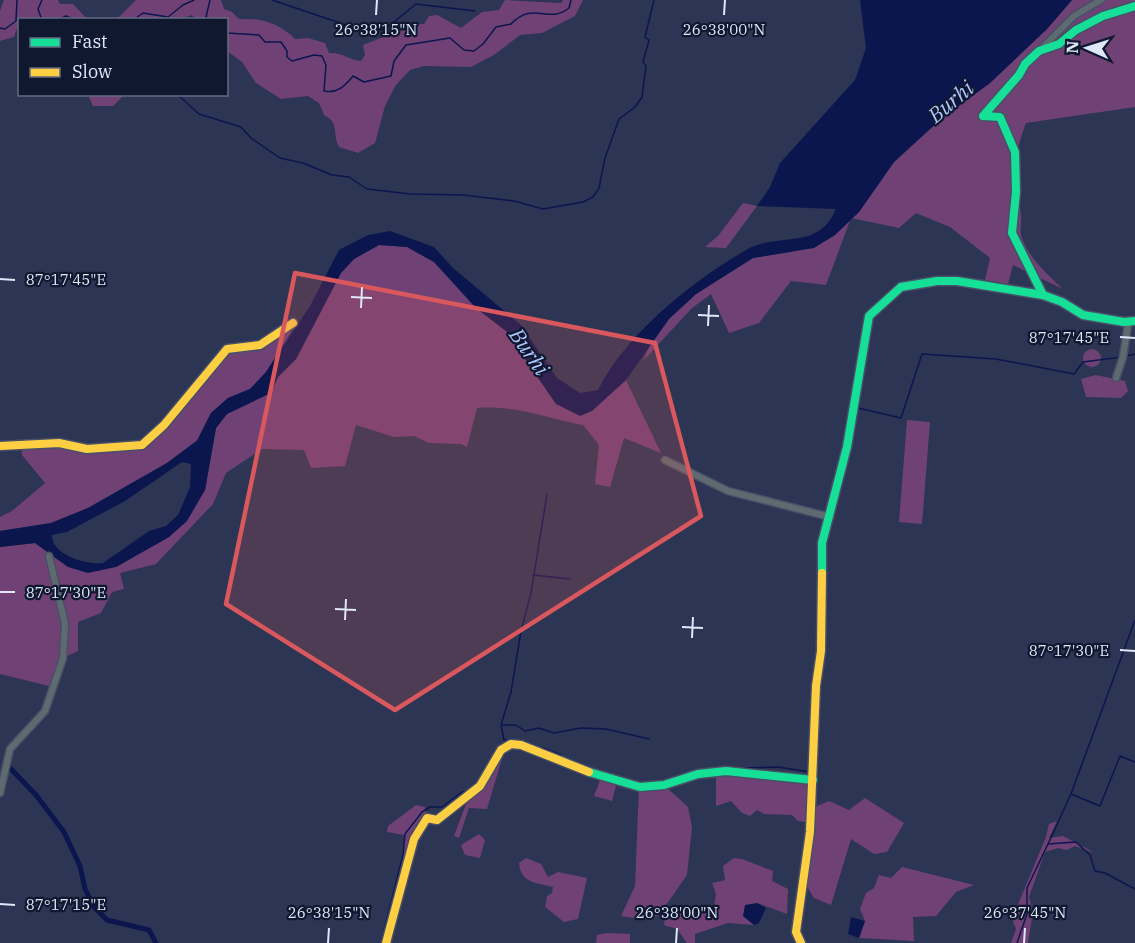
<svg xmlns="http://www.w3.org/2000/svg" width="1135" height="943" viewBox="0 0 1135 943" font-family="'IBM Plex Serif',serif">
  <style>
    .green { fill: #704175 }
    .water { fill: #0b164f; fill-rule: evenodd }
    .lines { fill: none; stroke-linecap: round; stroke-linejoin: round }
    .stream { stroke: #0b164f; stroke-width: 1.5 }
    .canal { stroke: #0b164f; stroke-width: 5 }
    .street-casing { stroke: #485067; stroke-width: 9 }
    .fast-casing { stroke: #485067; stroke-width: 11 }
    .slow-casing { stroke: #485067; stroke-width: 11 }
    .street { stroke: #5d6a70; stroke-width: 6 }
    .fast { stroke: #16e098; stroke-width: 8 }
    .slow { stroke: #ffcf43; stroke-width: 8 }
    .marked { fill: #d8585d; fill-opacity: 0.2; stroke: #d8585d; stroke-width: 4.5; stroke-linejoin: round }
    .ticks { fill: none; stroke: #dee7fb; stroke-width: 2 }
    .labels { text-anchor: middle; stroke-width: 4.5; stroke-linejoin: round; paint-order: stroke }
    .water-label { font-size: 21px; font-style: italic; fill: #aec5fe; stroke: #101830 }
    .ticks-label { font-size: 15px; text-anchor: middle; fill: #dee7fb; stroke: #101830; stroke-width: 4.5; stroke-linejoin: round; paint-order: stroke }
  </style>
  <rect width="100%" height="100%" fill="#2c3553"/>
  <g class="green">
    <polygon points="4,0 58,0 60,4 73,4 87,19 20,20 14,37 0,41 0,11"/>
    <path d="M 136,0 L 221,0 L 224,9 L 232,12 L 239,19 C 261,18 279,23 295,39 L 308,38 L 325,43 L 329,53 C 342,52 349,60 361,61 L 365,55 L 363,45 L 386,36 L 405,25 L 424,24 L 429,16 L 437,15 L 461,28 L 482,12 L 499,10 L 505,0 L 561,3 L 563,0 L 583,0 L 575,16 L 542,33 L 520,35 L 494,55 L 471,67 L 424,66 L 410,70 L 396,85 L 385,106 L 375,143 L 358,153 L 339,147 C 332,134 340,123 324,115 L 319,103 L 308,96 L 281,99 L 256,83 L 242,62 L 227,51 L 226,20 L 196,19 L 192,15 L 181,19 L 117,19 Z"/>
    <path d="M 1072,0 L 1135,0 L 1135,107 L 1026,123 C 1011,163 1015,175 1021,215 C 1022,222 1019,232 1022,238 C 1029,258 1048,275 1063,289 L 1013,265 L 1008,284 L 985,280 L 990,258 L 950,227 L 916,213 L 899,228 L 851,218 L 826,285 L 791,281 L 759,323 L 729,333 L 711,294 L 691,309 L 643,361 L 651,342 L 669,319 L 696,294 L 753,258 L 790,252 L 835,234 L 859,212 L 894,162 L 941,119 L 990,83 L 1047,29 Z"/>
    <polygon points="88,95 124,95 113,106 93,106"/>
    <polygon points="743,203 757,206 726,248 705,247 718,236"/>
    <path d="M 379,245 L 407,247 L 434,262 L 476,308 L 506,331 L 556,404 L 610,394 L 626,380 L 661,453 L 624,438 L 610,487 L 595,484 L 599,445 L 583,425 C 545,418 517,405 477,408 L 467,447 L 461,444 L 429,443 L 414,436 L 394,437 L 356,425 L 345,466 L 311,468 L 304,450 L 262,449 L 226,473 L 213,504 L 156,564 L 120,573 L 124,589 L 112,592 L 101,613 L 78,622 L 78,651 L 63,658 L 53,687 L 0,674 L 0,547 L 35,543 L 68,567 L 116,567 L 169,537 L 205,490 L 216,428 L 227,414 L 271,392 L 278,377 L 296,359 L 341,273 L 354,259 Z"/>
    <polygon points="293,323 294,327 266,372 250,389 228,398 211,413 197,440 167,463 88,508 51,523 0,531 0,517 12,511 45,483 22,455 22,443 141,445 227,349 250,347"/>
    <circle cx="1092" cy="358" r="9"/>
    <polygon points="1096,375 1125,381 1128,391 1121,398 1086,397 1081,379"/>
    <polygon points="907,420 930,422 922,524 899,522"/>
    <polygon points="506,745 487,809 469,808 459,838 454,836 469,796"/>
    <polygon points="716,773 813,780 810,809 829,801 849,810 865,798 904,823 887,852 874,854 851,839 831,905 814,898 803,880 811,823 798,821 792,815 764,814 757,810 750,816 742,813 731,801 716,806"/>
    <polygon points="602,775 617,782 612,801 594,796"/>
    <polygon points="665,786 688,807 692,827 687,875 659,915 647,920 621,916 635,886 639,787"/>
    <polygon points="416,805 425,807 427,818 421,824 386,943 381,943 403,855 404,835 387,832 388,826"/>
    <polygon points="1057,821 1049,838 1063,836 1095,853 1075,846 1067,850 1058,848 1045,852 1029,897 1033,912 1028,943 1011,943 1016,929 1012,919 1046,837 1049,824"/>
    <polygon points="479,834 485,840 480,858 465,855 461,845"/>
    <path d="M 526,858 L 541,864 L 548,877 L 558,872 L 587,878 L 578,919 L 564,922 L 545,907 L 547,896 L 552,893 L 553,887 C 536,882 521,884 519,863 Z"/>
    <polygon points="734,858 742,859 773,871 772,881 788,889 787,914 757,903 743,916 754,925 728,923 695,934 695,943 687,943 677,929 664,925 665,917 674,908 697,913 705,909 713,914 716,894 712,883 725,880 723,866"/>
    <polygon points="902,867 974,885 956,892 936,916 913,917 914,941 859,938 865,921 860,909 866,893 874,888 879,875 891,878"/>
    <polygon points="607,933 630,934 630,943 596,943 597,935"/>
  </g>
  <g class="water">
    <path d="M 860,0 L 1072,0 L 1047,29 L 990,83 L 941,119 L 894,162 L 859,212 L 835,235 L 814,248 L 753,258 L 696,294 L 669,319 L 626,380 L 592,411 L 580,416 L 556,404 L 506,331 L 476,308 L 434,262 L 407,247 L 379,245 L 354,259 L 341,273 L 296,359 L 278,377 L 271,393 L 227,414 L 216,428 L 205,490 L 187,521 L 169,537 L 116,567 L 88,573 L 68,567 L 35,543 L 0,547 L 0,531 L 51,523 L 88,508 L 167,463 L 197,441 L 211,413 L 228,398 L 250,389 L 266,372 L 310,306 L 339,250 L 368,235 L 390,231 L 434,247 L 453,268 L 521,325 L 557,378 L 580,393 L 598,390 C 625,335 692,281 746,250 C 779,231 818,252 836,209 L 757,206 L 770,187 L 780,163 L 855,80 L 866,48 ZM 182,462 L 191,464 L 190,487 L 178,515 L 166,526 L 149,531 L 103,563 C 86,565 52,555 52,535 L 67,532 L 125,501 Z"/>
    <polygon points="757,903 766,908 759,923 754,925 743,916 745,905"/>
    <polygon points="851,917 865,921 859,938 848,934"/>
  </g>
  <g class="lines">
    <g class="stream">
      <polyline points="210,0 206,17 213,20"/>
      <polyline points="272,0 355,28 384,30 416,4 475,11"/>
      <polyline points="42,20 38,9 42,0"/>
      <polyline points="58,20 66,16 75,20"/>
      <polyline points="133,20 143,13 168,17 183,5 194,0"/>
      <polyline points="0,28 5,29 16,21 17,0"/>
      <path d="M 226,29 L 227,33 L 259,35 L 265,42 L 281,42 L 287,51 L 287,57 L 292,61 L 314,55 L 322,56 L 326,65 L 324,91 C 337,94 345,86 353,76 L 364,82 L 391,76 L 394,61 L 406,45 L 450,38 L 464,50 L 474,51 L 483,44 L 496,27 L 511,24 C 534,0 548,25 569,8 L 571,0"/>
      <polyline points="177,94 199,114 241,127 251,138 280,158 303,163 332,175 349,177 367,189 410,194 463,195 514,201 543,209 583,202 593,197 599,188 605,158 619,119 635,107 642,97 646,66 643,62 649,40 645,37 654,0"/>
      <polyline points="1126,356 1135,354"/>
      <polyline points="858,408 901,418 922,354 996,359 1074,374 1083,362 1122,357"/>
      <polyline points="533,575 570,579"/>
      <polyline points="502,725 516,725 525,731 539,728 554,733 581,728 606,729 649,739"/>
      <polyline points="509,740 504,740 501,725 511,692 521,631 531,593 547,494"/>
      <polyline points="543,748 561,755"/>
      <polyline points="744,768 778,767 810,772"/>
      <polyline points="1071,794 1100,806 1120,756 1135,762"/>
      <polyline points="1048,844 1071,794 1135,620"/>
      <polyline points="381,943 403,855 405,834 422,812 430,807 442,807 462,792 468,792"/>
      <polyline points="1017,943 1027,914 1027,888 1048,844 1076,842 1090,855 1095,871 1105,873 1135,889"/>
    </g>
    <polyline class="canal" points="11,769 36,795 64,832 80,866 85,889 94,907 107,920 149,930 156,943"/>
    <g class="street-casing">
      <g id="street">
        <polyline points="1041,49 1074,16 1101,0"/>
        <polyline points="1116,378 1123,357 1128,325 1124,322"/>
        <polyline points="665,460 728,491 830,517"/>
        <polyline points="0,793 10,749 45,711 63,658 65,624 49,556"/>
      </g>
    </g>
    <g class="fast-casing">
      <g id="fast">
        <polyline points="1043,295 1012,233 1016,192 1015,152 1000,117 983,116 1019,75 1025,64 1039,51 1059,44 1076,30 1103,16 1135,6"/>
        <polyline points="822,573 822,543 847,447 869,316 901,287 937,281 957,281 1043,295 1062,302 1083,315 1124,322 1135,321"/>
        <polyline points="589,772 640,787 664,785 698,774 726,771 813,780"/>
      </g>
    </g>
    <g class="slow-casing">
      <g id="slow">
        <polyline points="0,446 59,443 87,449 142,445 164,425 227,349 260,345 293,323"/>
        <polyline points="386,943 414,839 427,818 437,820 480,786 501,750 511,744 521,745 589,772"/>
        <polyline points="801,943 796,932 810,832 816,686 821,651 822,573"/>
      </g>
    </g>
    <use href="#street" class="street"/>
    <use href="#fast" class="fast"/>
    <use href="#slow" class="slow"/>
  </g>
  <path class="marked" d="M 295,273 L 655,343 L 701,516 L 395,710 L 226,604 Z"/>
  <path class="ticks" d="M 376,15 L 377,0M 724,15 L 725,0M 0,279 L 15,280M 351,297 L 372,298M 361,308 L 362,287M 698,315 L 719,316M 708,326 L 709,305M 1120,337 L 1135,338M 0,592 L 15,592M 335,609 L 356,610M 345,620 L 346,599M 682,627 L 703,628M 692,638 L 693,617M 1120,650 L 1135,651M 0,904 L 15,905M 328,943 L 329,928M 676,943 L 677,928M 1024,943 L 1025,928"/>
  <g class="labels">
    <g class="water-label">
      <text transform="translate(951 102) rotate(-40)" y="7">Burhi</text>
      <text transform="translate(529 352) rotate(55)" y="7">Burhi</text>
    </g>
  </g>
  <g class="ticks-label">
    <text x="376" y="35">26°38'15"N</text>
    <text x="724" y="35">26°38'00"N</text>
    <text x="66" y="285">87°17'45"E</text>
    <text x="1069" y="343">87°17'45"E</text>
    <text x="66" y="598">87°17'30"E</text>
    <text x="1069" y="656">87°17'30"E</text>
    <text x="66" y="910">87°17'15"E</text>
    <text x="329" y="918">26°38'15"N</text>
    <text x="677" y="918">26°38'00"N</text>
    <text x="1025" y="918">26°37'45"N</text>
  </g>
  <rect x="18" y="18" width="210" height="78" fill="#101830" stroke="#626b81" stroke-width="1.5"/>
  <rect x="30" y="38" width="30" height="9" fill="#16e098" stroke="#626b81" stroke-width="1.5"/>
  <text x="72" y="48" font-size="18" fill="#dee7fb">Fast</text>
  <rect x="30" y="68" width="30" height="9" fill="#ffcf43" stroke="#626b81" stroke-width="1.5"/>
  <text x="72" y="78" font-size="18" fill="#dee7fb">Slow</text>
  <g transform="translate(1087 48) rotate(273)" stroke="#101830" stroke-width="4.5" paint-order="stroke">
  <path d="M0-4.5L10 22L0 15L-10 22Z" fill="#dee7fb"/>
  <text y="-9" font-size="16" font-weight="bold" text-anchor="middle" fill="#dee7fb">N</text>
  </g>
</svg>
